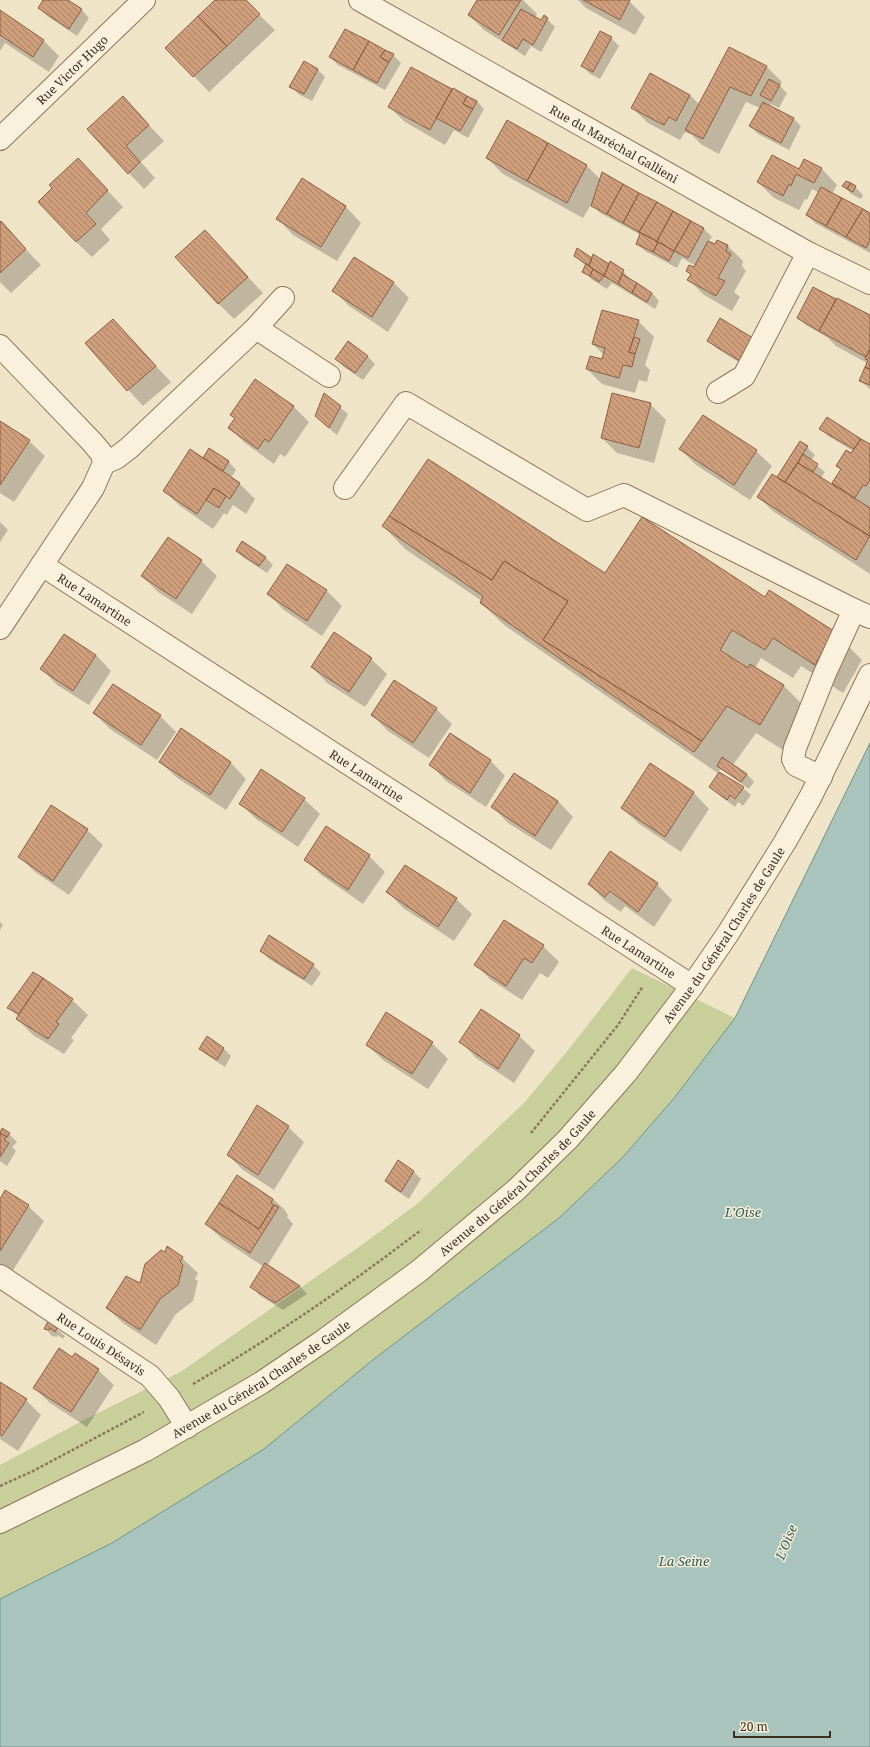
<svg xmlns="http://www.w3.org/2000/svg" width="870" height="1747" font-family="'Noto Serif',serif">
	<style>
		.grass { fill: #c9cf9b }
		.water { fill: #a9c4bc; stroke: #6f938a }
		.shadow { fill: #0003 }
		.building { fill: url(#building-back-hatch); stroke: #8d5f41 }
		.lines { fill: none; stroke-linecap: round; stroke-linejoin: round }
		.minor-casing { stroke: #8d765c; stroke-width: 24 }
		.path { stroke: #8d765c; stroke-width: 2.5; stroke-dasharray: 3 2; stroke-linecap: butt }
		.minor { stroke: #faf1dc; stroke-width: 22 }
		.labels { text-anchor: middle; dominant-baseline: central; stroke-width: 3; stroke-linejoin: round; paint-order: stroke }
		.street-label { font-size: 12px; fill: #3d2e20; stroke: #f7eed8 }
		.water-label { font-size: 13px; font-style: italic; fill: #2f5d5a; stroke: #f7eed8 }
	</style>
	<defs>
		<pattern id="building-back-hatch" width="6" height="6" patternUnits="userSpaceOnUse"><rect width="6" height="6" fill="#cf9f7d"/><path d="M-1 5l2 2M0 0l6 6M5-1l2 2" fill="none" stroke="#a98266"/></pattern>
	</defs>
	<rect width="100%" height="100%" fill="#f0e4c8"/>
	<path class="grass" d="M632,968L735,1018L675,1097L623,1157L559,1218L374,1359L264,1449L112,1543L0,1599V1465L80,1422L182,1371L363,1244L417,1204L525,1102L573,1044Z"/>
	<path class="water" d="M870,743V1747H0V1599L112,1543L264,1449L374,1359L559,1218L623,1157L675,1097L735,1018Z"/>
	<path class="shadow" d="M41,0H66L82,10L89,18L77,36L47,16L39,8L43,1Z
		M217,0H244L275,30L209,92L167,48Z
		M478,0H523L537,14L535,18L541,21L544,16L555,27L541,52L531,46L525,56L484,30L469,15Z
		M578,0H628L645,17L635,35L586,8Z
		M0,11L44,41L59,56L49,72L5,43L0,51Z
		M611,38L619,46L600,79L590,74L582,66Z
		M730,48L766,66L782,82L780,86L787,93L779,108L770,104L769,106L794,119L801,126L789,150L758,134L750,126L760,108L746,102L719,154L702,145L692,135L685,132L680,140L648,123L632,108L690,95L700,105Z
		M393,55L401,63L385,90L338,65L330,57Z
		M411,68L453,91L477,101L484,109L468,138L454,130L445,145L405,122L389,107Z
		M317,69L325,77L312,101L298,94L291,86Z
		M123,98L164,141L141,162L155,178L144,189L88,130Z
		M507,122L587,166L601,180L603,174L704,229L712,237L708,242L715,245L728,246L743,261L742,266L746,271L734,292L740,297L732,311L704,295L689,280L691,275L687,271L695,269L696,266L682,258L677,268L645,251L637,244L641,235L600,213L592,205L594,200L583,218L503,174L487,158Z
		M805,160L822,169L837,185L832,194L870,215V253L815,223L807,215L819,193L812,189L807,200L805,199L799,210L774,198L758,182L799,171Z
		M93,175L123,207L101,229L110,240L92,257L76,242Z
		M303,179L346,207L361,223L337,261L293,235L278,219Z
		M844,186L855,187L863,195L861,199L851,194Z
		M0,223L41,265L11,293L0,282Z
		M205,231L263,293L234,319L218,303Z
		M575,256L592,259L623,271L631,280L652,293L659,301L655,309L612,283L607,289L591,279L584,271L586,266Z
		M393,282L409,298L388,332L349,306L333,290Z
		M814,289L870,316V389L860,381L867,363L836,346L828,338L806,325L798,318Z
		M113,320L171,382L143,406L87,344Z
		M720,320L748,368L716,348L708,340Z
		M638,321L654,337L645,365L650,370L647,382L639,380L635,393L602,384L587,369L602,360L604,355L593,344Z
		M367,356L375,364L363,380L344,367L336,359Z
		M256,380L294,407L309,422L285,457L280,454L274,464L245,443L229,428L236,419L232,415Z
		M325,395L348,414L337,435L324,424Z
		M650,404L666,420L654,463L617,453L602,438Z
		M0,422L29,441L45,456L14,502L0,493Z
		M821,429L870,445V574L774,512L758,497L782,480L778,476L800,442L807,447L815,455L811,461L825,472L821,478L832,485L841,470L837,466L853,451L828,436Z
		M680,449L756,451L772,466L750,500L696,465Z
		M210,450L229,462L236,470L231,478L240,484L255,499L246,514L233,505L227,515L224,513L213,529L180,506L164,491L203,459Z
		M0,522L8,530L0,542Z
		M383,526L605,575L765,599L833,631L862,660L843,693L801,666L793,678L761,658L755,668L784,686L812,714L788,753L756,733L733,765L747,774L754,782L749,789L721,769L718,772L743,788L751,795L743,806L738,802L735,807L718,794L710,787L719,774L504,625L481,603L482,601L405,549Z
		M237,551L265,557L273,565L267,573L244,558Z
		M201,561L217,576L192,614L158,592L142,576Z
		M287,565L327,591L342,606L322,636L284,610L268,594Z
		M96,655L111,671L89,705L57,685L42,669Z
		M371,659L387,674L365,707L327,683L312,667Z
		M436,709L452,724L429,758L388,731L372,715Z
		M94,713L160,716L176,732L157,760L110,729Z
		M181,730L231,763L246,779L226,810L176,777L160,762Z
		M490,760L505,776L486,807L446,781L431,765Z
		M650,765L694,793L709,809L681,852L638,823L622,808Z
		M304,799L320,814L298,847L256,819L240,803Z
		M558,801L573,817L551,850L508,823L493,807Z
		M87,830L103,845L69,895L35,872L20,857Z
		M369,856L385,872L363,904L321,875L306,859Z
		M589,884H657L672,900L654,927L625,906L621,912L604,900Z
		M388,892L456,899L472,914L454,941L403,908Z
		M0,922L3,925L0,930Z
		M270,937L313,965L321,973L312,986L269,959L261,951Z
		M543,946L559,962L548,978L540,973L522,1000L491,980L476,965Z
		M33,973L72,1000L88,1015L71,1038L74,1040L64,1054L33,1035L17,1019L19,1017L9,1008Z
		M519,1036L535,1051L514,1083L476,1058L461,1042Z
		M207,1038L224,1049L231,1056L225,1067L208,1056L200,1048Z
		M432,1043L448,1059L428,1089L383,1060L367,1045Z
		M288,1127L304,1142L274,1190L243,1170L228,1155Z
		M0,1134H9L17,1142L12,1147L16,1151L7,1166L0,1161Z
		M413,1171L421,1179L409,1199L394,1189L386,1181Z
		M273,1199L284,1209L288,1215L287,1217L293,1224L267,1266L300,1286L307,1294L283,1310L259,1295L252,1287L264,1267L222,1239L206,1224Z
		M0,1201L28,1206L44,1221L12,1272L0,1264Z
		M182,1258L198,1273L195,1279L198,1281L193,1301L176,1314L156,1345L123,1323L107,1308Z
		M48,1322L65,1336L63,1339L58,1335L57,1337L52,1336L45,1328Z
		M98,1370L114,1385L87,1427L50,1403L34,1388Z
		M0,1383L26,1400L41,1415L18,1451L0,1439Z"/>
	<path class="building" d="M43,0H68L82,9L69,29L38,8Z
		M215,0H246L260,14L227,46L198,16Z
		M477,0H521L499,35L468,15Z
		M583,0H630L620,20Z
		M521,9L541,20L544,15L548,18L533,45L523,39L517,49L502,40Z
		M0,10L44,40L33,57L0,35Z
		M198,16L227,46L193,77L165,48Z
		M345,29L369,41L353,70L329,57Z
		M600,31L612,37L593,72L581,66Z
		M369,41L385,50L380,57L389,62L377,83L353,70Z
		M729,47L767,66L751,96L730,87L703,139L685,130Z
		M385,50L394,54L389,62L380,57Z
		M304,61L318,69L304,94L289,87Z
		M411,67L452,89L430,130L388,107Z
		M650,73L690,95L676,121L669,117L664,125L631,108Z
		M769,79L780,85L771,101L760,95Z
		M453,88L467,96L463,104L473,109L460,131L436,118Z
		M123,96L149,125L126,146L140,162L128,174L87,129Z
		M467,96L477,101L473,109L463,104Z
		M763,102L794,118L781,143L749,126Z
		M507,120L548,143L527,181L486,158Z
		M548,143L587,165L567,203L527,181Z
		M772,155L799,169L804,159L822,168L814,183L796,174L791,186L789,184L783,196L757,182Z
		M78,158L108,190L86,213L96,224L76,242L38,202L52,188L49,185Z
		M602,172L623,184L607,214L591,206Z
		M302,178L346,206L321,247L276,219Z
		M846,181L851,183L847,189L842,186Z
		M851,183L856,186L853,192L847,189Z
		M623,184L639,193L623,223L607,214Z
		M821,187L842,198L826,226L806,215Z
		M639,193L657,202L639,232L623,223Z
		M842,198L863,209L846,237L826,226Z
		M657,202L673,211L657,241L639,232Z
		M863,209L870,213V240L866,248L846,237Z
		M673,211L691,221L674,251L657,241Z
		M1,221L26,249L0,273V222Z
		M691,221L704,228L688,258L674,251Z
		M205,230L248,277L218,304L175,257Z
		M639,232L658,242L653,252L636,244L640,234Z
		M717,240L728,245L726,251L731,254L718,278L725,281L716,296L687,280L691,274L686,271L689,265L694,267L708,241L715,244Z
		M658,242L674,251L669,261L653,252Z
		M577,248L592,258L589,266L574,256Z
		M593,254L609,264L604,276L589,266Z
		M354,257L394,282L372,317L332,291Z
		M610,261L624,270L618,284L604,276Z
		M586,264L593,269L590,276L582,272Z
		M593,269L604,276L599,282L590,276Z
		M622,274L637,283L632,293L618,284Z
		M637,283L652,293L647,302L632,293Z
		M813,287L836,299L819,331L797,318Z
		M837,298L870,315V349L866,357L819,331Z
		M602,310L639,320L629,352L635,354L632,367L623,365L619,378L586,369L590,356L602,359L605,348L592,344Z
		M720,318L753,338L740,361L707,341Z
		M113,319L156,366L127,391L85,343Z
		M634,337L640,339L635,354L629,352Z
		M348,341L368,356L355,373L335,359Z
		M870,349V369L865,367L868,360L865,359Z
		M865,367L870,369V385L859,381Z
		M255,379L294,406L269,442L265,439L258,449L228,428L235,418L230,415Z
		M324,393L341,406L329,428L315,416Z
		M612,393L651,403L639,448L601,438Z
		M703,415L757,450L734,485L679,449Z
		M827,417L861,439L854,449L819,429Z
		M0,421L30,440L0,485Z
		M861,439L870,444V480L866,486L863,485L855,498L832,483L841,469L836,466L846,450L851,453Z
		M800,441L808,446L785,482L777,477Z
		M209,448L229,461L223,471L203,458Z
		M190,449L240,483L230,499L214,488L197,514L163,491Z
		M803,454L818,464L813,472L798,463Z
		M428,459L605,573L642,517L765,597L769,590L834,631L815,665L773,638L765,650L732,630L720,650L748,668L750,664L784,685L760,725L727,706L702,741L543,640L568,601L504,561L492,580L389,516Z
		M798,463L870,508V533L869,536L785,482Z
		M772,474L870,536L856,560L757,497Z
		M214,488L226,496L219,508L206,500Z
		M389,516L492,580L504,561L568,601L543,640L702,741L694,752L480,603L483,596L382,526Z
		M168,537L202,560L176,599L141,576Z
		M242,541L266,557L259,566L236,551Z
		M287,564L327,590L307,621L267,594Z
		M334,632L372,658L349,692L311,667Z
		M64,634L96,655L73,691L40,669Z
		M394,680L437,708L413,743L371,715Z
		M113,684L161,715L141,745L93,713Z
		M181,728L231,762L210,795L159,762Z
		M450,733L491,760L470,793L429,765Z
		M722,757L747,774L741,782L717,766Z
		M650,763L694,792L665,837L621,808Z
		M261,769L305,798L282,832L239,804Z
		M719,772L744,787L735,799L730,795L727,800L709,787Z
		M514,773L558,801L535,836L491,807Z
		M51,805L88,829L53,881L18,857Z
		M326,826L370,855L348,890L304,860Z
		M610,851L658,883L638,912L610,891L605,897L588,884Z
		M405,865L457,898L438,927L386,892Z
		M504,920L544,945L532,963L524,958L506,986L474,965Z
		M269,935L314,964L304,979L260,951Z
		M33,972L43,978L19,1014L7,1008Z
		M43,978L73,999L56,1022L59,1024L48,1039L16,1019Z
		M481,1009L520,1035L498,1069L459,1042Z
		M386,1012L433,1042L412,1074L366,1045Z
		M207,1036L224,1048L217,1060L199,1049Z
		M257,1105L289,1126L258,1175L227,1155Z
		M2,1128L10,1133L7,1137L0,1133Z
		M0,1133L7,1137L4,1140L9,1143L0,1157Z
		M398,1160L414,1171L401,1192L385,1181Z
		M237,1175L273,1199L271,1203L274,1205L259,1229L219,1203Z
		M5,1190L29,1205L0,1251V1199Z
		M219,1203L259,1229L274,1205L279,1207L250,1253L205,1224Z
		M167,1246L183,1257L180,1262L183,1265L178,1285L160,1299L140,1330L106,1308L126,1276L140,1283L145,1264L161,1250L165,1252Z
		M265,1263L300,1286L275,1303L250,1287Z
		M48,1321L58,1327L55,1332L50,1328L49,1330L44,1329Z
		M59,1348L72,1357L75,1353L99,1369L71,1412L33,1388Z
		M0,1382L27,1399L2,1436L0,1434Z"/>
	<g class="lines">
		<g class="minor-casing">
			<g id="minor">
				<path id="s1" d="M360,0L808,253L870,283"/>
				<path id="s2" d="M0,139L144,0"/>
				<path d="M256,328L329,376"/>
				<path d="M0,346L92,442L102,454L104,463L93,488L0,628"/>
				<path d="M718,392L744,376L808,253"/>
				<path d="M104,463L116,458L129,448L256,328L283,298"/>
				<path d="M345,488L406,403L587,510L624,495L854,610L870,617"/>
				<path id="s3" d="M42,565L692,986"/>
				<path d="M821,777L796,765L793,759L795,748L825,673L854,610"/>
				<path id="s4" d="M0,1276L150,1376L169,1398L187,1427"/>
				<path id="s5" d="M0,1522L146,1450L261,1383L323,1341L419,1271L516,1190L568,1139L626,1073L692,986L727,935L785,842L811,796L870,675"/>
			</g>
		</g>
		<path class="path" d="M531,1133L618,1025L643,986
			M193,1384C272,1338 348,1286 421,1230
			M0,1486L33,1471L144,1412"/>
		<use href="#minor" class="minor"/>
	</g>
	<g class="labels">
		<g class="street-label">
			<text stroke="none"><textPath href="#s2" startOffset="100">Rue Victor Hugo</textPath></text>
			<text stroke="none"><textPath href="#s1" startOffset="292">Rue du Maréchal Gallieni</textPath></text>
			<text stroke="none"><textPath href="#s3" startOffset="63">Rue Lamartine</textPath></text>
			<text stroke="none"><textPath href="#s3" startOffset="387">Rue Lamartine</textPath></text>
			<text stroke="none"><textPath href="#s5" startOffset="946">Avenue du Général Charles de Gaule</textPath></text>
			<text stroke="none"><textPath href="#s3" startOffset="711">Rue Lamartine</textPath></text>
			<text stroke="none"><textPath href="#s5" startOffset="622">Avenue du Général Charles de Gaule</textPath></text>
			<text stroke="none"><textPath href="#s4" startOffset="122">Rue Louis Désavis</textPath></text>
			<text stroke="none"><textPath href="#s5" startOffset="298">Avenue du Général Charles de Gaule</textPath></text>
		</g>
		<g class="water-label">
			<text x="743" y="1212">L’Oise</text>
			<text transform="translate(786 1542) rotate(-68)">L'Oise</text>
			<text x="684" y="1561">La Seine</text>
		</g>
	</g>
	<path d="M734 1731v6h96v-6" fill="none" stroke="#3d2e20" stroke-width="2"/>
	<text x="740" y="1731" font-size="12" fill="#3d2e20" stroke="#f7eed8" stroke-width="3" paint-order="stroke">20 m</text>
</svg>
